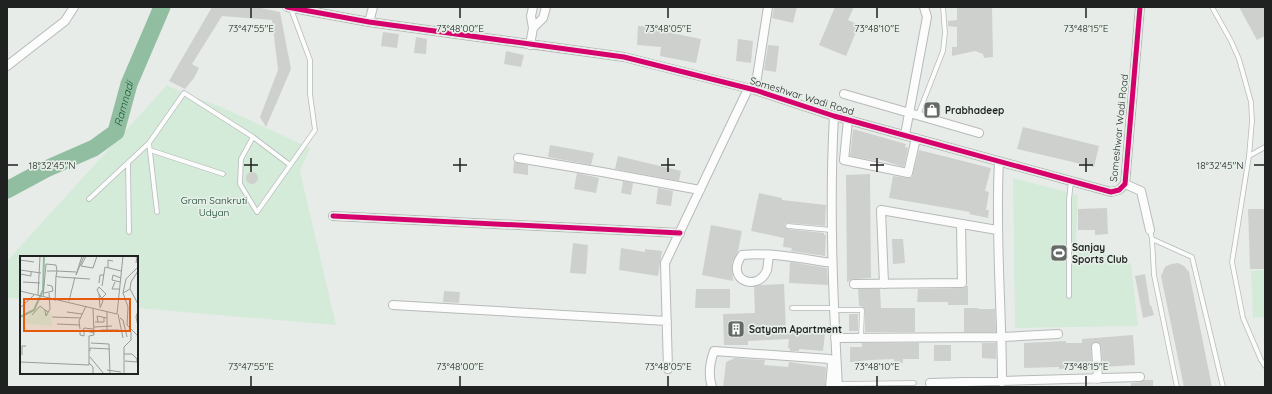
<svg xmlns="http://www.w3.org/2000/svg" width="1272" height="394" font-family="Quicksand,sans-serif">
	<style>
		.green { fill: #d4ebda }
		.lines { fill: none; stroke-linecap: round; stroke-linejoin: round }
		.river { stroke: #91bea0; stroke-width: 17 }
		.building { fill: #ced0ce }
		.lane-casing { stroke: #b6bab8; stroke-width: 5.5 }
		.street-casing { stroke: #b6bab8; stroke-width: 10 }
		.lane { stroke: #fcfcfc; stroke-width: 4 }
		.street { stroke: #fcfcfc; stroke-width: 8 }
		.cycleway-casing { stroke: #e6eee8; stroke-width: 8 }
		.cycleway { stroke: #d6006c; stroke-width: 5 }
		.ticks { fill: none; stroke: #1f2220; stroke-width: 1.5 }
		.labels { text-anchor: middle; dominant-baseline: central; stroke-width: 3.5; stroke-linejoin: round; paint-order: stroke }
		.street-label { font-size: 10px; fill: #1f2220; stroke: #e6eee8 }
		.poi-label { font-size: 10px; font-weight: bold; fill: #1f2220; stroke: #e6eee8; text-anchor: start }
		.park-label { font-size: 10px; fill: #0d3e23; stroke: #e6eee8 }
		.water-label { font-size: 11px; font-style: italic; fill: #135b33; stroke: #e6eee8 }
		.inset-river { fill: none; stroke: #91bea0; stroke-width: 2 }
		.inset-road { fill: none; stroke: #989b99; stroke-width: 1 }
		.view { fill: #e8590c; fill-opacity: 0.15; stroke: #e8590c; stroke-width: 2 }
		.inset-edge { fill: none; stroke: #1f2220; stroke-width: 2 }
		.ticks-label { font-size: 10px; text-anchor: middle; fill: #1f2220; stroke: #e6eee8; stroke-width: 3.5; stroke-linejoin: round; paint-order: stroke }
	</style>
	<rect width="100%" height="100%" fill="#e8ece9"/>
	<path class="green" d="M167,85L184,93L221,107L310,148L300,171L336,325L137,308V257H21V299L7,298V261Z
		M1013,178L1078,195L1076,242L1131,264L1138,326L1015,328Z
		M1265,270V317L1253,318L1251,271Z"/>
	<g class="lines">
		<path class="river" id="s1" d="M7,190L46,169L94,148L116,132L129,84L162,7"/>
	</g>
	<path class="building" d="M212,7H256L280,12L291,69L266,127L260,117L278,70L272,20L222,16L192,64L199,68L194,78L185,89L169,81Z
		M774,7H797L793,23L772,18Z
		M835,7H854L848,20L859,25L846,56L819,45Z
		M957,7H992L993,57L984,58L983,54L975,51L952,56V47H957V27L948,26V21L957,20Z
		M1239,7H1265V36L1257,40Z
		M638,26L657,27V30L701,39L696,63L660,56L661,47L637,45Z
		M383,32L399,34L397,48L381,46Z
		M416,37L427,39L426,54L414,53Z
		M738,39L753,41L751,63L736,61Z
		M768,45L779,46L776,72L764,70Z
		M506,51L524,55L521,67L504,64Z
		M1023,127L1099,146L1094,167L1017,149Z
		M853,129L906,144L905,147L908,148L904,167L878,159L877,161L850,156Z
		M550,145L594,153L591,165L548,157Z
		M919,150L991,168L985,191L989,192L986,210H989L988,218L969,214L970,212L889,198L893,176L907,178L912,177Z
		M618,156L681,171L679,181L615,169Z
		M514,162L528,165V175L513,173Z
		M246 178a6 6 0 1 1 12 0a6 6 0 1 1-12 0Z
		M577,173L599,178L596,193L574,189Z
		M870,174L871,278L854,279L847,282L846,175Z
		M623,181L633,183L631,195L621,193Z
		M658,188L673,191L671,206L656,204Z
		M759,193L782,198V200L826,205L825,226L788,223L785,224V226L788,229L824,233V235H826L825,256L791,251L792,248L783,247L784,238L751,231Z
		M1107,208L1108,234L1095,235V230H1078V209Z
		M1248,209H1265V269H1250Z
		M711,225L742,231L738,251L732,263L733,281L702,275Z
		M892,239H903L905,263L893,264Z
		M573,243L588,245L586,274L570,273Z
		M621,248L645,252V249L662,251L658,276L619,270Z
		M790,262L827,268L828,285L789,283Z
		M1178,263L1184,266L1189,272L1212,387H1184L1161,276L1165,267L1171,264Z
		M1145,274L1150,306L1151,305L1154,315L1143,318L1135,276Z
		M784,284L786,331L825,334L823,351L799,349V351H790V349L788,348L789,339L748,341V345H724L723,314L755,313L754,287L760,285Z
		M966,286H968V305H948V302H917L918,289L962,288Z
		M696,289H730V308H695Z
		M858,289H880L881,308H915V332H865V310L863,307L859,306Z
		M444,291L460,292L459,303L443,302Z
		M964,308H978V309H995L996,332H964Z
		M849,314H858V331H849Z
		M1133,335L1135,365L1103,367L1101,346L1100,344L1096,342L1093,343L1091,347L1092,368H1085L1084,366L1067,367L1068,368L1059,369V367L1024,368V343L1066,341V343H1082V339Z
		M862,343H919V359H903V363H894V359L870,360L860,361V362H850V347H862Z
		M982,343H996V359L982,358Z
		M934,345H951V361H934Z
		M735,358L765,360L764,365L788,367L789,362L826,367L825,387H723L726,362Z
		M1144,380H1153V387H1131V383L1141,382Z"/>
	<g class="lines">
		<g class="lane-casing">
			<path id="lane" d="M1212,7L1231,41L1239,59L1251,102L1252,121L1249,156L1232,262L1243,318L1261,360L1265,366
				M918,115L943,51L945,33L943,7
				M149,143L157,212
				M150,150L223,174
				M1249,156L1265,147
				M128,163L129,232
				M290,165L253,137L241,159L240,184L257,212L315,130L310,94V60L291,9
				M89,199L149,143L184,93L253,137
				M788,226L831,230
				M1150,230L1152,239L1154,275L1177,387
				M1152,239L1192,257L1223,387
				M1069,296V200L1071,181
				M792,308H834
				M834,310H862L861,338
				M838,384L914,383"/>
		</g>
		<g class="street-casing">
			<path id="street" d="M287,7L369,22L624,57L755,90L834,116L1111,192L1119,190L1125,184L1140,7
				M369,22L373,7
				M533,28L543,18L546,7
				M530,45L533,28L531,16L533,7
				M7,66L65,21L74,7
				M755,90L768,7
				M844,94L979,133
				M834,116C829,206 833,297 838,387
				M848,120L844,160L908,173L916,138
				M905,135L927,17L924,7
				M518,158L602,172L700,190
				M999,161C995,235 1002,308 1002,382
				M1125,184L1141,191L1150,230
				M333,216L680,233
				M769,255C768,260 768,266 767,270C758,293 724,280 742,255C772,252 803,259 832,263
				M854,284L962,283L961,224
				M884,284L881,210L997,230
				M393,305L667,321
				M835,338L1002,337L1058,334
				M1096,347L1098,379
				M668,369L665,263L748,89
				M930,383L1140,377
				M712,387C708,375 710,362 714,351L830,359L832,364L830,387"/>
		</g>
		<use href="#lane" class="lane"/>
		<use href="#street" class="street"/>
		<g class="cycleway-casing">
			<path id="cycleway" d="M287,7L369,22L624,57L755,90L834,116L1111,192L1119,190L1125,184L1140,7
				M333,216L680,233"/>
		</g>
		<use href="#cycleway" class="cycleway"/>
	</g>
	<path class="ticks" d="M251,8V18M460,8V18M668,8V18M877,8V18M1086,8V18M251,158V172M460,158V172M668,158V172M877,158V172M1086,158V172M8,165H18M244,165H258M453,165H467M661,165H675M870,165H884M1079,165H1093M1254,165H1264M251,376V386M460,376V386M668,376V386M877,376V386M1086,376V386"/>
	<defs>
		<g id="shop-square" transform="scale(0.9)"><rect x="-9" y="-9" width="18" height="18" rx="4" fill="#656966" stroke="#e6eee8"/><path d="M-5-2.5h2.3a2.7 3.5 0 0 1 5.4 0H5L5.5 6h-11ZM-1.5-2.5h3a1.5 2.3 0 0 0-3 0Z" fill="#fff"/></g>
		<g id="stadium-square" transform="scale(0.9)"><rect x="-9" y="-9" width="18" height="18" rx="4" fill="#656966" stroke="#e6eee8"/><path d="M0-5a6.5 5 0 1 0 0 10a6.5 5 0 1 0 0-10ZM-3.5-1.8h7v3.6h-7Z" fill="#fff"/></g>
		<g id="building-square" transform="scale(0.9)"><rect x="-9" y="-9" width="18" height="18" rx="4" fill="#656966" stroke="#e6eee8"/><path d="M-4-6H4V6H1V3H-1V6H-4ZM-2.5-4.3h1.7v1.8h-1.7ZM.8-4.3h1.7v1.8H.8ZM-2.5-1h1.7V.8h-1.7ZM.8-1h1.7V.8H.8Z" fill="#fff"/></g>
	</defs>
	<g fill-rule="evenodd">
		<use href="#shop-square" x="932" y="110"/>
		<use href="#stadium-square" x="1059" y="253"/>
		<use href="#building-square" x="736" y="329"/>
	</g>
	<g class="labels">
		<g class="street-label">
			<text transform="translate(802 96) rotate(17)">Someshwar Wadi Road</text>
			<text transform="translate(1119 128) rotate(-84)">Someshwar Wadi Road</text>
		</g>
		<g class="poi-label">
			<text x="945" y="110">Prabhadeep</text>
			<text x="1072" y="247">Sanjay<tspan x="1072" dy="12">Sports Club</tspan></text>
			<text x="749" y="329">Satyam Apartment</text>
		</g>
		<g class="park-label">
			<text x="214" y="200">Gram Sankruti<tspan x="214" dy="12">Udyan</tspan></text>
		</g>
		<g class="water-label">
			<text stroke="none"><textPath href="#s1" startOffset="153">Ramnadi</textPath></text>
		</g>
	</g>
	<g transform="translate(20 256)">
		<rect width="118" height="118" fill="#e8ece9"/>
		<path d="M18,50L30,55L32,70L2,67Z" fill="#d4ebda"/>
		<path class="inset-river" d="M0,61L14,54L23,34L24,0"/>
		<path class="inset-road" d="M3,0H19M62,0L56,19L64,0M66,0L61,10L73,12L77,0M111,0L117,1L116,7M0,4L14,6M118,11L106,23L103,37L108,51L107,69L118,80M88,12V4L93,5M0,14L21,17M27,15H37L36,20L39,21L70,23M0,18L11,20V16M3,26L20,27M95,26L92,33H99M100,26L92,24L93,19L101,22M79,27L80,19H84M82,30L85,11L101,15M110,33L111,26L118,15M0,35L97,58L103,0M24,37L33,35L32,30L27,29M103,37L110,33L118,48M79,38L80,51M18,39L20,0M23,41L26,8L36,9L37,15L56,16M35,45L36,20M49,45L55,21M0,52L14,39M80,52L83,45L77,34L79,31L86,38L82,42M28,56L25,54L26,60L30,53L29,37M47,56L62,58M87,56V74M98,58L103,82M12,59L20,50L25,54M32,61L61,62M100,62L103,64L107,81M75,66H84V61M78,66L77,60L87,62M37,68L60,69M118,70L116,61L118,55M74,71L92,70M60,73L59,65L66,50M73,73L64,72L63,74L74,77M81,74H99M63,75H60V79L64,80V76M71,87L89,88L90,118M70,95V92L90,93M104,98H112L117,103V106L105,105M2,99V90H6M70,101L84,118M0,106L69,109V80L74,79L73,52M69,107L73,111V118M87,114L101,116M104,118V91L111,84V76"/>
		<path class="view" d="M4,43H110V75H4Z"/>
		<rect width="118" height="118" class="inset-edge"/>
	</g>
	<g class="ticks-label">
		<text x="251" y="32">73°47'55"E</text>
		<text x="460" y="32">73°48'00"E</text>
		<text x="668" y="32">73°48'05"E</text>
		<text x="877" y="32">73°48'10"E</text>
		<text x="1086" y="32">73°48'15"E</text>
		<text x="52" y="169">18°32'45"N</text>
		<text x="1220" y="169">18°32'45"N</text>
		<text x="251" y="370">73°47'55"E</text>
		<text x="460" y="370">73°48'00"E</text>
		<text x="668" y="370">73°48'05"E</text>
		<text x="877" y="370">73°48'10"E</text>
		<text x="1086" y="370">73°48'15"E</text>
	</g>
	<rect width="1272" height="394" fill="none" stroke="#1f2220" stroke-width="16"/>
</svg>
